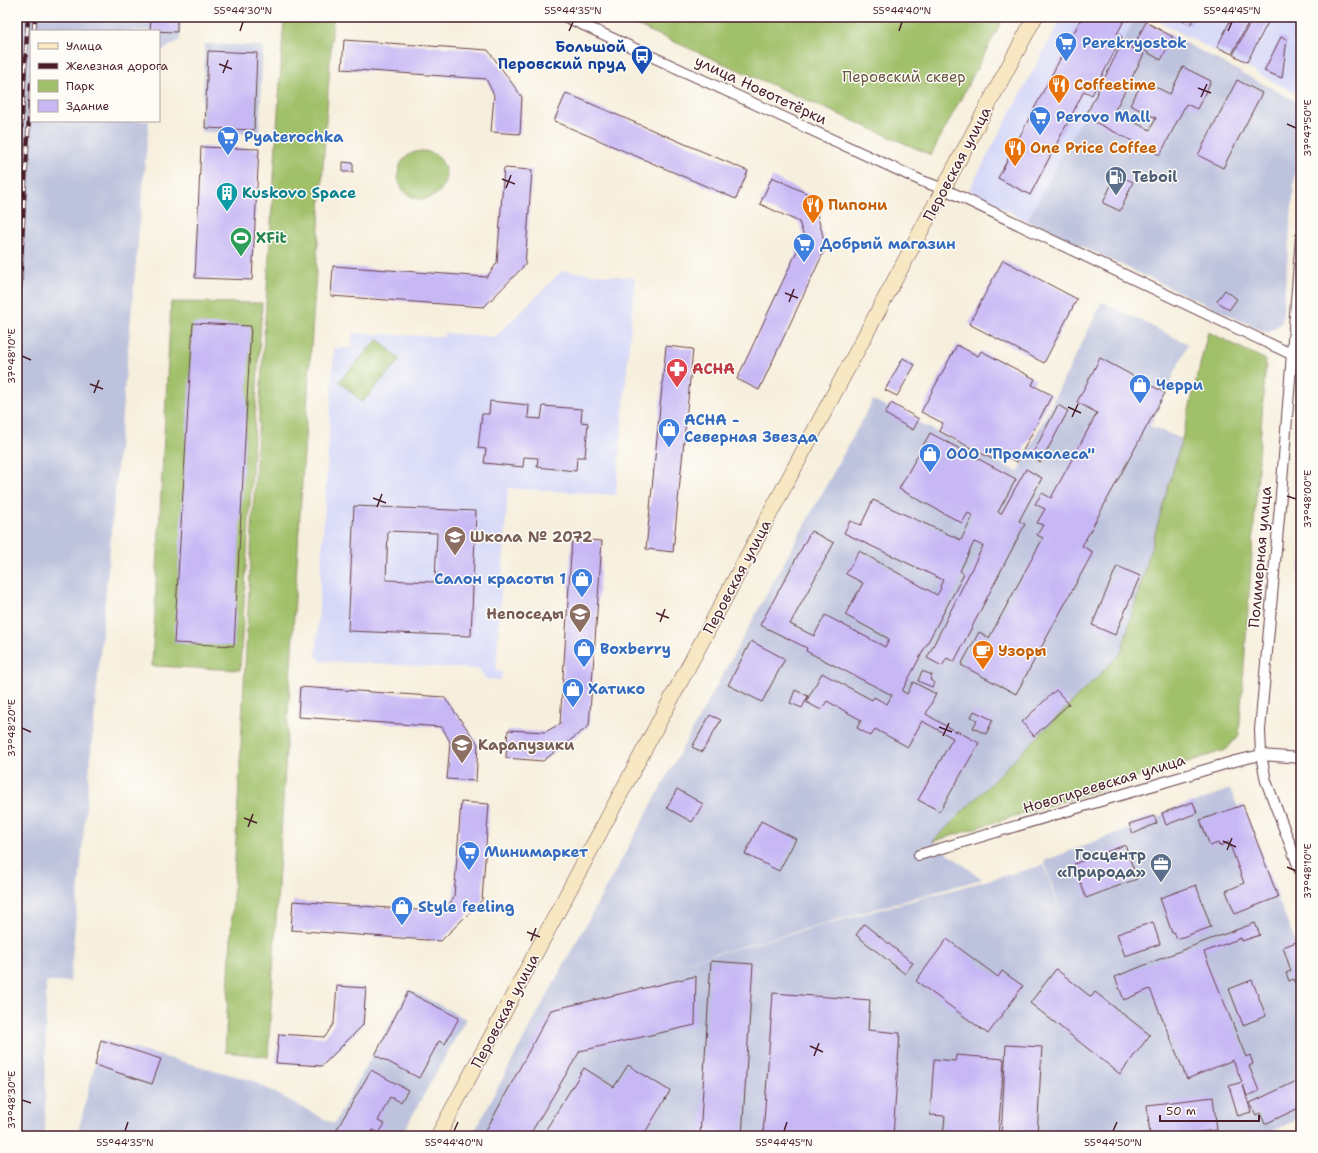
<svg xmlns="http://www.w3.org/2000/svg" width="1318" height="1153" font-family="'Shantell Sans',sans-serif">
	<style>
		.built { fill: #d6d8f8 }
		.industrial { fill: #bec3dd }
		.green { fill: #a0c069; stroke: #75704a }
		.building { fill: #c7b8f5; fill-rule: evenodd }
		.lines { fill: none; stroke-linecap: round; stroke-linejoin: round }
		.street-casing { stroke: #643e46; stroke-width: 12 }
		.secondary-casing { stroke: #643e46; stroke-width: 16 }
		.street { stroke: #fff; stroke-width: 10 }
		.secondary { stroke: #f7e8c3; stroke-width: 15 }
		.rail-casing { stroke: #4a1f2b; stroke-width: 4.5 }
		.rail { stroke: #fdfcf7; stroke-width: 3; stroke-dasharray: 9; stroke-linecap: butt }
		.ticks { fill: none; stroke: #4a1f2b; stroke-width: 1.5 }
		.labels { text-anchor: middle; dominant-baseline: central; stroke-width: 3; stroke-linejoin: round; paint-order: stroke }
		.shop-label { font-size: 15px; font-weight: bold; fill: #366cbe; stroke: #fdfcf7; text-anchor: start }
		.transit-label { font-size: 15px; font-weight: bold; fill: #164399; stroke: #fdfcf7; text-anchor: end }
		.park-label { font-size: 15px; fill: #685741; stroke: #fdfcf7 }
		.food-label { font-size: 15px; font-weight: bold; fill: #c56008; stroke: #fdfcf7; text-anchor: start }
		.street-label { font-size: 15px; fill: #4a1f2b; stroke: #fdfcf7 }
		.service-label { font-size: 15px; font-weight: bold; fill: #4e5e75; stroke: #fdfcf7; text-anchor: start }
		.culture-label { font-size: 15px; font-weight: bold; fill: #0d838f; stroke: #fdfcf7; text-anchor: start }
		.leisure-label { font-size: 15px; font-weight: bold; fill: #27864d; stroke: #fdfcf7; text-anchor: start }
		.health-label { font-size: 15px; font-weight: bold; fill: #be3a42; stroke: #fdfcf7; text-anchor: start }
		.education-label { font-size: 15px; font-weight: bold; fill: #785e54; stroke: #fdfcf7; text-anchor: start }
		.neatline { fill: none; stroke: #4a1f2b; stroke-width: 1.5 }
		.ticks-label { font-size: 10px; text-anchor: middle; fill: #4a1f2b }
	</style>
	<rect width="100%" height="100%" fill="#fdfcf7"/>
	<filter id="ink" filterUnits="userSpaceOnUse"><feTurbulence type="fractalNoise" baseFrequency=".025" numOctaves="2"/><feDisplacementMap in="SourceGraphic" scale="8" xChannelSelector="R" yChannelSelector="G"/><feConvolveMatrix kernelMatrix="1 2 1 2 8 2 1 2 1" color-interpolation-filters="sRGB"/></filter>
	<filter id="wash" filterUnits="userSpaceOnUse"><feTurbulence type="fractalNoise" baseFrequency=".012" numOctaves="4" result="noise"/><feDisplacementMap in="SourceGraphic" scale="16" xChannelSelector="R" yChannelSelector="G"/><feGaussianBlur stdDeviation="0.9" result="paint"/><feColorMatrix in="noise" values="0 0 0 0 0 0 0 0 0 0 0 0 0 0 0 0 0 1.4 0 .05"/><feComposite in="paint" operator="in"/></filter>
	<g filter="url(#wash)">
		<rect width="100%" height="100%" fill="#f7efdd"/>
		<path class="built" d="M1062,17H1136L1027,221L969,190Z
			M1150,17H1301V96Z
			M562,271L635,278L616,495L508,488L496,671L502,672L501,680L486,679L479,669L321,661L316,655L334,348H352L353,333L444,337V333L495,337Z"/>
		<path class="industrial" d="M17,17H181L180,40L159,52V31H31V121H149L70,982H46L45,1136H17Z
			M1136,17L1301,104L1282,322L1268,333L1027,221Z
			M205,44L263,46L259,134L201,132Z
			M1102,302L1188,344L1150,426L1182,439L1121,653L933,842L982,879L639,975L1044,865L1071,945L1044,861L1230,789L1281,906L1301,955V1117L1264,1136H472L544,1001L873,400L1018,472Z
			M409,989L466,1019L401,1136H88L86,1133L78,1132L101,1040L251,1080L334,1124Z"/>
		<path class="green" d="M284,17H333L300,513L268,1057L225,1052L253,512Z
			M618,17H1004L931,155Z
			M398 175a24 24 0 1 1 48 0a24 24 0 1 1-48 0Z
			M171,302L262,303L240,670L152,666Z
			M1208,332L1266,360L1239,735L1226,750L932,842L1121,653L1182,439Z
			M378,339L400,360L362,402L339,381Z"/>
		<g id="blocks">
			<path class="building" d="M151,17H177V32L150,31Z
				M1082,17H1126L1117,34L1122,37L1092,95L1084,91L1030,195L998,178Z
				M1175,17H1194L1190,25Z
				M1232,17H1251L1232,54L1217,47Z
				M1253,17H1271L1247,62L1233,55Z
				M1146,22L1173,37L1161,60L1134,45Z
				M1281,37L1287,39L1282,78L1264,71Z
				M344,40L488,50L522,97L520,134L491,132L494,95L486,79L342,69Z
				M1122,43L1144,54L1114,112L1150,130L1156,118L1130,105L1143,81L1170,94L1183,67L1211,81L1197,109L1186,104L1160,155L1085,117Z
				M208,51L257,53L254,130L205,128Z
				M1237,80L1262,93L1223,168L1198,155Z
				M566,93L748,171L736,199L554,121Z
				M201,147L259,149L252,280L195,278Z
				M343,162L353,163V172H343Z
				M504,168L532,170L525,265L484,307L331,296L333,266L487,277L497,263Z
				M1116,174L1133,182L1120,211L1103,203Z
				M772,177L812,196L826,247L759,390L737,379L804,236L799,222L760,204Z
				M1003,260L1077,299L1044,363L969,324Z
				M1225,290L1237,299L1229,310L1217,301Z
				M193,323L251,326L234,646L174,643Z
				M957,345L978,356L981,351L1035,379L1032,385L1052,395L1017,462L996,451L992,459L939,431L943,423L921,412Z
				M666,346L693,349L673,552L646,549Z
				M903,358L915,365L897,396L885,390Z
				M1100,358L1165,393L1082,546L1093,552L1016,694L961,665L979,632L989,638L1043,538L1037,535L1043,525L1037,523L1045,509L1035,504L1042,493L1051,498L1097,413L1077,402Z
				M490,401L529,405L528,418L541,419L543,406L582,409L581,422L588,423L585,457H577L576,471L537,467L538,458L524,457L523,467L484,463L486,449L478,448L482,414H489Z
				M891,403L919,419L913,430L885,414Z
				M1058,405L1068,411L1041,462L1031,457Z
				M930,433L1016,479L998,512L1001,514L1026,469L1042,478L1019,521L1025,524L954,662L947,658L942,666L927,658L983,546L974,542L960,571L964,574L902,691L907,694L913,682L936,694L926,714L956,732L957,731L979,743L940,811L918,800L953,738L922,721L908,747L875,729L871,736L857,728L861,720L827,701L821,710L806,702L822,673L872,700L874,697L887,704L892,695L806,651L807,648L760,625L811,531L834,543L790,624L814,636L825,615L885,647L889,639L845,615L863,583L846,574L859,551L937,595L941,588L940,586L943,580L844,533L850,521L861,525L873,500L961,540L973,516L968,513L962,523L899,489Z
				M354,506L476,511L471,636L348,631ZM388,531L437,533L435,582L386,580Z
				M572,539L602,541L589,726L543,761L506,758L508,730L545,732L560,724Z
				M1300,561H1301V573H1299Z
				M1117,566L1140,576L1115,635L1092,625Z
				M751,641L785,659L762,702L728,685Z
				M922,671L932,675L930,680L935,683L932,687L918,681Z
				M300,687L444,697L478,744L476,781L447,779L450,742L442,727L298,717Z
				M795,690L808,696L802,708L790,703Z
				M1056,690L1069,704L1034,736L1022,722Z
				M974,711L993,720L986,734L973,728L977,720L971,717Z
				M710,715L721,720L702,752L692,747Z
				M677,789L703,804L692,822L667,808Z
				M461,802L489,804L482,900L441,941L291,930L293,901L444,912L454,897Z
				M1193,802L1197,813L1166,825L1162,813Z
				M1243,805L1278,897L1235,914L1226,891L1244,883L1229,842L1219,846L1218,843L1210,846L1200,820Z
				M1154,816L1157,823L1133,834L1129,824Z
				M761,821L796,839L779,871L745,854Z
				M1125,845L1137,879L1086,898L1074,864Z
				M1196,885L1211,927L1177,939L1174,932L1172,933L1160,898Z
				M1153,922L1160,944L1125,956L1117,934Z
				M1255,923L1260,935L1242,941L1241,938L1204,952L1246,1057L1250,1055L1253,1064L1249,1066L1259,1091L1247,1096L1243,1085L1251,1112L1238,1116L1229,1086L1242,1082L1233,1060L1187,1079L1150,989L1124,1000L1115,977L1200,943Z
				M864,924L913,963L905,974L856,935Z
				M947,939L998,977L1002,971L1023,986L988,1034L916,981Z
				M1299,941L1301,946V998L1294,979L1289,981L1286,973L1291,971L1283,947Z
				M711,961L753,964L742,1136H700Z
				M1056,969L1091,997L1095,992L1150,1035L1120,1074L1030,1003Z
				M696,976L695,1025L580,1051L529,1136H483L551,1010Z
				M1252,980L1266,1016L1243,1025L1229,989Z
				M337,986L366,988L363,1025L322,1066L276,1063L279,1034L325,1037L334,1023Z
				M408,992L459,1018L445,1044L439,1041L419,1078L375,1055Z
				M773,993L870,1000L868,1030L900,1033L893,1136L763,1135Z
				M101,1040L161,1059L152,1084L95,1065Z
				M1006,1045L1042,1047L1037,1136H1001Z
				M956,1055L1004,1059L998,1136H943L945,1116L930,1115L934,1059L955,1061Z
				M628,1065L670,1091L643,1136H542L584,1068L614,1087Z
				M371,1070L408,1090L401,1102L390,1097L378,1121L385,1124L379,1133L373,1130L370,1136H333Z
				M1301,1079V1107L1265,1124L1260,1113L1256,1115L1250,1103Z
				M1213,1097L1217,1130L1166,1136H1150L1147,1105Z"/>
		</g>
	</g>
	<g filter="url(#ink)">
		<use href="#blocks" fill-opacity="0" stroke="#643e46" stroke-width="1"/>
		<g class="lines">
			<g class="street-casing">
				<path id="street" d="M566,17L922,181L944,189L1291,354
					M1301,237L1281,495L1260,730L1261,755L1266,781L1301,873
					M919,855L1235,761L1261,755L1301,758"/>
			</g>
			<g class="secondary-casing">
				<path id="secondary" d="M438,1136L1035,17"/>
			</g>
			<use href="#street" class="street"/>
			<use href="#secondary" class="secondary"/>
			<g class="rail-casing">
				<path id="rail" d="M34,31L35,17
					M17,197L28,17
					M17,352L24,200L31,84"/>
			</g>
			<use href="#rail" class="rail"/>
		</g>
	</g>
	<path class="ticks" d="M240,31L243,22M569,31L573,22M899,31L902,22M1228,31L1232,22M219,64L232,69M223,73L228,60M1198,88L1211,93M1201,97L1207,84M1287,124L1296,128M502,179L515,184M506,188L511,175M785,293L798,298M789,302L794,289M22,356L31,360M90,384L103,389M94,393L99,380M1068,407L1081,413M1072,417L1078,404M1287,496L1296,499M373,498L386,503M377,507L382,494M656,613L669,618M660,622L665,609M939,727L952,732M22,728L31,732M943,736L949,723M244,818L257,823M248,827L253,814M1223,841L1236,847M1227,850L1232,838M1287,867L1296,871M527,932L540,937M531,941L536,928M810,1046L823,1052M814,1056L819,1043M22,1100L31,1103M125,1131L128,1122M454,1131L458,1122M784,1131L787,1122M1113,1131L1117,1122"/>
	<defs>
		<g id="supermarket-pin" transform="scale(1.15)"><path d="M0 17L-7.5 6A9.5 9.5 0 1 1 7.5 6Z" fill="#3f7fe0" stroke="#fdfcf7"/><path d="M-6-5.5h2.5l.6 2H6L4.5 2H-2.5L-4.4-4H-6ZM-1.5 3.2a1.3 1.3 0 1 0 .1 0ZM3 3.2a1.3 1.3 0 1 0 .1 0Z" fill="#fff"/></g>
		<g id="bus-pin" transform="scale(1.15)"><path d="M0 17L-7.5 6A9.5 9.5 0 1 1 7.5 6Z" fill="#1a4fb4" stroke="#fdfcf7"/><path d="M-5-6H5V4H4V6H2V4H-2V6H-4V4H-5ZM-3.5-4V0h7V-4ZM-3.5 1.2v1.5H-2V1.2ZM2 1.2v1.5H3.5V1.2Z" fill="#fff"/></g>
		<g id="restaurant-pin" transform="scale(1.15)"><path d="M0 17L-7.5 6A9.5 9.5 0 1 1 7.5 6Z" fill="#e8710a" stroke="#fdfcf7"/><path d="M-5-6h1v4h1v-4h1v4h1v-4h1v5L-1.5 .5V6h-2V.5L-5-1ZM5-6V6H3V1.5H1.5Q1.5-4 5-6Z" fill="#fff"/></g>
		<g id="fuel-pin" transform="scale(1.15)"><path d="M0 17L-7.5 6A9.5 9.5 0 1 1 7.5 6Z" fill="#5c6f8a" stroke="#fdfcf7"/><path d="M-5.5-6h7V0h2V4h1.3V-2.5L3-4.5l.8-.8L6-3V5H2.5V1h-1V6h-7ZM-4.2-4.7v3.2H.2V-4.7Z" fill="#fff"/></g>
		<g id="building-pin" transform="scale(1.15)"><path d="M0 17L-7.5 6A9.5 9.5 0 1 1 7.5 6Z" fill="#0f9aa8" stroke="#fdfcf7"/><path d="M-4-6H4V6H1V3H-1V6H-4ZM-2.5-4.3h1.7v1.8h-1.7ZM.8-4.3h1.7v1.8H.8ZM-2.5-1h1.7V.8h-1.7ZM.8-1h1.7V.8H.8Z" fill="#fff"/></g>
		<g id="stadium-pin" transform="scale(1.15)"><path d="M0 17L-7.5 6A9.5 9.5 0 1 1 7.5 6Z" fill="#2e9e5b" stroke="#fdfcf7"/><path d="M0-5a6.5 5 0 1 0 0 10a6.5 5 0 1 0 0-10ZM-3.5-1.8h7v3.6h-7Z" fill="#fff"/></g>
		<g id="pharmacy-pin" transform="scale(1.15)"><path d="M0 17L-7.5 6A9.5 9.5 0 1 1 7.5 6Z" fill="#e0444e" stroke="#fdfcf7"/><path d="M-2-6h4v4h4v4h-4v4h-4v-4h-4v-4h4Z" fill="#fff"/></g>
		<g id="shop-pin" transform="scale(1.15)"><path d="M0 17L-7.5 6A9.5 9.5 0 1 1 7.5 6Z" fill="#3f7fe0" stroke="#fdfcf7"/><path d="M-5-2.5h2.3a2.7 3.5 0 0 1 5.4 0H5L5.5 6h-11ZM-1.5-2.5h3a1.5 2.3 0 0 0-3 0Z" fill="#fff"/></g>
		<g id="school-pin" transform="scale(1.15)"><path d="M0 17L-7.5 6A9.5 9.5 0 1 1 7.5 6Z" fill="#8d6e63" stroke="#fdfcf7"/><path d="M0-5L7-2L0 1L-7-2ZM-4 1L0 2.5L4 1V4Q0 6-4 4Z" fill="#fff"/></g>
		<g id="cafe-pin" transform="scale(1.15)"><path d="M0 17L-7.5 6A9.5 9.5 0 1 1 7.5 6Z" fill="#e8710a" stroke="#fdfcf7"/><path d="M-5.5-4.5H6V0H3Q3 3.5 0 3.5H-2.5Q-5.5 3.5-5.5 0ZM3-3.2v2h1.7v-2ZM-6 4.5H4V6H-6Z" fill="#fff"/></g>
		<g id="office-pin" transform="scale(1.15)"><path d="M0 17L-7.5 6A9.5 9.5 0 1 1 7.5 6Z" fill="#5c6f8a" stroke="#fdfcf7"/><path d="M-6-3h4V-5.5h4V-3h4V5H-6ZM-1-4.5V-3h2v-1.5ZM-6 0V1H6V0Z" fill="#fff"/></g>
	</defs>
	<g fill-rule="evenodd">
		<use href="#supermarket-pin" x="1066" y="43"/>
		<use href="#bus-pin" x="642" y="56"/>
		<use href="#restaurant-pin" x="1059" y="85"/>
		<use href="#supermarket-pin" x="1040" y="117"/>
		<use href="#supermarket-pin" x="228" y="137"/>
		<use href="#restaurant-pin" x="1015" y="148"/>
		<use href="#fuel-pin" x="1116" y="177"/>
		<use href="#building-pin" x="227" y="193"/>
		<use href="#restaurant-pin" x="813" y="205"/>
		<use href="#stadium-pin" x="241" y="238"/>
		<use href="#supermarket-pin" x="804" y="244"/>
		<use href="#pharmacy-pin" x="677" y="369"/>
		<use href="#shop-pin" x="1140" y="385"/>
		<use href="#shop-pin" x="669" y="429"/>
		<use href="#shop-pin" x="930" y="454"/>
		<use href="#school-pin" x="455" y="537"/>
		<use href="#shop-pin" x="582" y="579"/>
		<use href="#school-pin" x="580" y="614"/>
		<use href="#shop-pin" x="584" y="649"/>
		<use href="#cafe-pin" x="983" y="651"/>
		<use href="#shop-pin" x="573" y="689"/>
		<use href="#school-pin" x="462" y="745"/>
		<use href="#supermarket-pin" x="469" y="852"/>
		<use href="#office-pin" x="1161" y="864"/>
		<use href="#shop-pin" x="402" y="907"/>
	</g>
	<g class="labels">
		<g class="shop-label">
			<text x="1082" y="43">Perekryostok</text>
			<text x="1056" y="117">Perovo Mall</text>
			<text x="244" y="137">Pyaterochka</text>
			<text x="820" y="244">Добрый магазин</text>
			<text x="1156" y="385">Черри</text>
			<text x="684" y="420">АСНА -<tspan x="684" dy="17">Северная Звезда</tspan></text>
			<text x="946" y="454">ООО "Промколеса"</text>
			<text x="566" y="579" text-anchor="end">Салон красоты 1</text>
			<text x="600" y="649">Boxberry</text>
			<text x="588" y="689">Хатико</text>
			<text x="484" y="852">Минимаркет</text>
			<text x="418" y="907">Style feeling</text>
		</g>
		<g class="transit-label">
			<text x="626" y="47">Большой<tspan x="626" dy="17">Перовский пруд</tspan></text>
		</g>
		<g class="park-label">
			<text x="904" y="77">Перовский сквер</text>
		</g>
		<g class="food-label">
			<text x="1074" y="85">Coffeetime</text>
			<text x="1030" y="148">One Price Coffee</text>
			<text x="828" y="205">Пипони</text>
			<text x="998" y="651">Узоры</text>
		</g>
		<g class="street-label">
			<text transform="translate(761 90) rotate(25)">улица Новотетёрки</text>
			<text transform="translate(957 164) rotate(-62)">Перовская улица</text>
			<text transform="translate(1260 557) rotate(-85)">Полимерная улица</text>
			<text transform="translate(737 577) rotate(-62)">Перовская улица</text>
			<text transform="translate(1104 784) rotate(-17)">Новогиреевская улица</text>
			<text transform="translate(505 1011) rotate(-62)">Перовская улица</text>
		</g>
		<g class="service-label">
			<text x="1132" y="177">Teboil</text>
			<text x="1146" y="855" text-anchor="end">Госцентр<tspan x="1146" dy="17">«Природа»</tspan></text>
		</g>
		<g class="culture-label">
			<text x="242" y="193">Kuskovo Space</text>
		</g>
		<g class="leisure-label">
			<text x="256" y="238">XFit</text>
		</g>
		<g class="health-label">
			<text x="692" y="369">АСНА</text>
		</g>
		<g class="education-label">
			<text x="470" y="537">Школа № 2072</text>
			<text x="564" y="614" text-anchor="end">Непоседы</text>
			<text x="478" y="745">Карапузики</text>
		</g>
	</g>
	<rect width="1318" height="1153" fill="none" stroke="#fdfcf7" stroke-width="44"/>
	<rect x="30" y="30" width="130" height="92" fill="#fdfcf7" stroke="#b5a4a5"/>
	<rect x="38" y="43" width="20" height="6" fill="#f7e8c3" stroke="#b5a4a5"/>
	<text x="66" y="50" font-size="12" fill="#4a1f2b">Улица</text>
	<rect x="38" y="63" width="20" height="6" fill="#4a1f2b" stroke="#b5a4a5"/>
	<text x="66" y="70" font-size="12" fill="#4a1f2b">Железная дорога</text>
	<rect x="38" y="80" width="20" height="12" fill="#a0c069" stroke="#b5a4a5"/>
	<text x="66" y="90" font-size="12" fill="#4a1f2b">Парк</text>
	<rect x="38" y="100" width="20" height="12" fill="#c7b8f5" stroke="#b5a4a5"/>
	<text x="66" y="110" font-size="12" fill="#4a1f2b">Здание</text>
	<path d="M1160 1115v6h99v-6" fill="none" stroke="#4a1f2b" stroke-width="2"/>
	<text x="1166" y="1115" font-size="12" fill="#4a1f2b" stroke="#fdfcf7" stroke-width="3" paint-order="stroke">50 m</text>
	<rect x="22" y="22" width="1274" height="1109" class="neatline"/>
	<g class="ticks-label">
		<text x="243" y="14">55°44'30"N</text>
		<text x="573" y="14">55°44'35"N</text>
		<text x="902" y="14">55°44'40"N</text>
		<text x="1232" y="14">55°44'45"N</text>
		<text transform="translate(1307 128) rotate(-90)" y="4">37°47'50"E</text>
		<text transform="translate(11 356) rotate(-90)" y="4">37°48'10"E</text>
		<text transform="translate(1307 499) rotate(-90)" y="4">37°48'00"E</text>
		<text transform="translate(11 728) rotate(-90)" y="4">37°48'20"E</text>
		<text transform="translate(1307 871) rotate(-90)" y="4">37°48'10"E</text>
		<text transform="translate(11 1100) rotate(-90)" y="4">37°48'30"E</text>
		<text x="125" y="1146">55°44'35"N</text>
		<text x="454" y="1146">55°44'40"N</text>
		<text x="784" y="1146">55°44'45"N</text>
		<text x="1113" y="1146">55°44'50"N</text>
	</g>
</svg>
